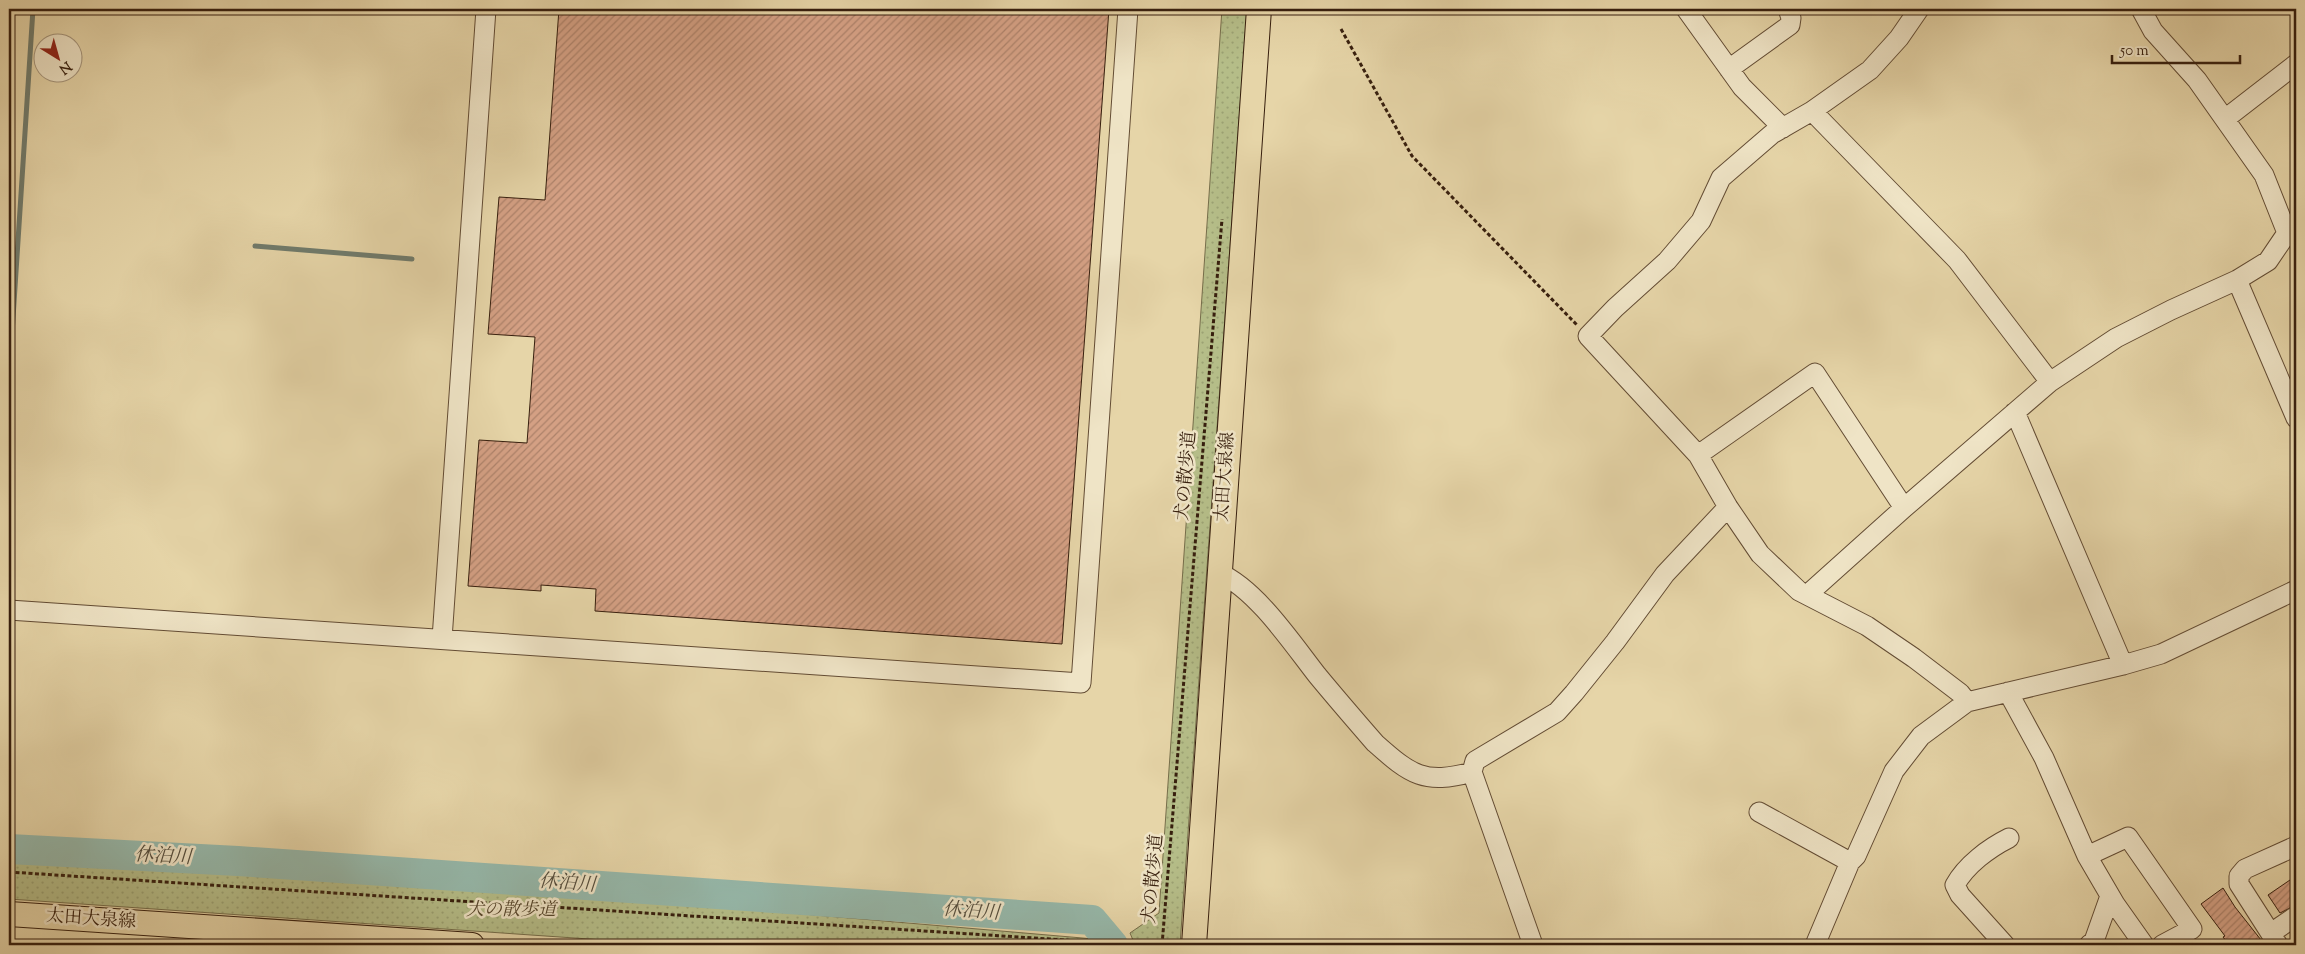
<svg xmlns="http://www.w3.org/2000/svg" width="2305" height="954" font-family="'Sorts Mill Goudy','Noto Serif JP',serif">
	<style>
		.green { fill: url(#green-dots); stroke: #766e4b }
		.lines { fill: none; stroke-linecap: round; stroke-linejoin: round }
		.stream { stroke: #707b6c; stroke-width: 5 }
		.river { stroke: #96b8aa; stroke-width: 30 }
		.building { fill: url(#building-hatch); stroke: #371f0e }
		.minor-casing { stroke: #634c34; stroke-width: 21 }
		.major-casing { stroke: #371f0e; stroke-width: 26 }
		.path { stroke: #371f0e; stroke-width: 3; stroke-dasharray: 4 2.5; stroke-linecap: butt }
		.minor { stroke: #efe4c6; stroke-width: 19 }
		.major { stroke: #e6d5a8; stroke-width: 24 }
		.labels { text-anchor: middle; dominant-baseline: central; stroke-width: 5; stroke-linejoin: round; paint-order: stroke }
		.street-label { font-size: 18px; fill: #371f0e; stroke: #efe4c6 }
		.park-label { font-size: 18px; font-style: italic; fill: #56462c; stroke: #efe4c6 }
		.water-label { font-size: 19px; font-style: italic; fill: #544d3d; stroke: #efe4c6 }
	</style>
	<defs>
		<pattern id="green-dots" width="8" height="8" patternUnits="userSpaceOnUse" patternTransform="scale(1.25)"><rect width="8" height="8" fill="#b5bd88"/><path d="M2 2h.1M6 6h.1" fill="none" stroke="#9ca274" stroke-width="1.8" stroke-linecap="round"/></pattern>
		<pattern id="building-hatch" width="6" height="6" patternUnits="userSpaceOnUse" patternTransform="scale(1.25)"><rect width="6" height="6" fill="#d4a084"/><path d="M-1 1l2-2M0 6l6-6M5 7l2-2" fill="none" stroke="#ad826a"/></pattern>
	</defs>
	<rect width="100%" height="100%" fill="#e6d5a8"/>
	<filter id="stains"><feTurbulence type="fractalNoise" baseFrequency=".004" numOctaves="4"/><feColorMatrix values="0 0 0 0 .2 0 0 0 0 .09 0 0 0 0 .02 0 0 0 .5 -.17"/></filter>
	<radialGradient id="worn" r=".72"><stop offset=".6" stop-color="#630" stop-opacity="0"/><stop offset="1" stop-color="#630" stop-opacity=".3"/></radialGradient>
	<path class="green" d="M1222,9H1247L1180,945H1135L1130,933L1159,913Z
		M9,857L512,889L1094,939L1101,945H676L9,899Z"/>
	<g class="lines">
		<path class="stream" d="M255,246L412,259
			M9,380L33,9"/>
		<path class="river" d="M9,849L238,861L1092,920L1113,945"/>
	</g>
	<path class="building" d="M559,9H1109L1062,644L595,611L596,589L541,585V591L468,586L479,440L527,443L535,337L488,334L499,197L545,200Z
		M2290,880L2296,888V905L2280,913L2268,895Z
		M2223,888L2235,907L2265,945H2229L2223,937L2225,936L2201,904Z"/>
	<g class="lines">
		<g class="minor-casing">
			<path id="minor" d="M1686,9L1742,87L1783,128
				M1919,9L1899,38L1870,70L1812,111L1772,134L1721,178L1701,221L1667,261L1615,308L1588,336L1698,455L1728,507L1760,554L1799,591L1867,626L1914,658L1960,693L1967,702
				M1729,69L1790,25L1791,18L1788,9
				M1812,111L1957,260L2050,382
				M2225,119L2296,64
				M2237,280L2296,418
				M2015,412L2123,665
				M1698,455L1815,373L1904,508
				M1219,573C1256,589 1292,643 1317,675C1336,698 1355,720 1375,743C1411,775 1424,785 1472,772
				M1807,595L1904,508L2050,382L2116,338L2171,310L2237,280L2268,261L2287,233L2264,175L2197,80L2153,31L2141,9
				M9,610L1081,683L1128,9
				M442,639L486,9
				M2008,692L2044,758L2087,856L2115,904L2144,945
				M1759,812L1850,862
				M2087,856L2128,837L2192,929L2162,945
				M2271,933L2296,916
				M1533,945L1472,772L1475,761L1557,712L1574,693L1615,642L1665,574L1728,507
				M1815,945L1850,862L1856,856L1894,771L1921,736L1967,702L2123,665L2161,654L2296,590
				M2005,945L1960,895L1955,885C1966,865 1989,848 2009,838
				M2089,945L2094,941L2110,896
				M2278,945L2239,884V876L2245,869L2296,846"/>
		</g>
		<g class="major-casing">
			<path id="major" d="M9,914L472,945
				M1194,945L1259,9"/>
		</g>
		<path class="path" d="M1341,29L1412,156L1577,325
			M9,872L1080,941L1082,945
			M1162,945L1222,219"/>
		<use href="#minor" class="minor"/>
		<use href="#major" class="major"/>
	</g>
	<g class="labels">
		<g class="street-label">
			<text transform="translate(1187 476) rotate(-85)">犬の散歩道</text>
			<text transform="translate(1226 477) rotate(-86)">太田大泉線</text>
			<text transform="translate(1154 879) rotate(-85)">犬の散歩道</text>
			<text transform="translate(91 920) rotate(4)">太田大泉線</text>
		</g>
		<g class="park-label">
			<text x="511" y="911">犬の散歩道</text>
		</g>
		<g class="water-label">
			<text transform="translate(163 857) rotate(3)">休泊川</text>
			<text transform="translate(567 884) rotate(4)">休泊川</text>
			<text transform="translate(971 912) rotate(4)">休泊川</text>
		</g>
	</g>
	<rect width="2305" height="954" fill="none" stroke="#e6d5a8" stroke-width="30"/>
	<rect x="10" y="10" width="2285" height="934" fill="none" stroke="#371f0e" stroke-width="2.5"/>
	<rect x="15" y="15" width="2275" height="924" fill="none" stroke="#371f0e"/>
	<g transform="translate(58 58) rotate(143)"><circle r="24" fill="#efe4c6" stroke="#a5957c"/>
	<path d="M0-4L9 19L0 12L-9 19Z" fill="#8f2418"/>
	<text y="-8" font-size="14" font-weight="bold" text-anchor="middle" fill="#371f0e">N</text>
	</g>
	<path d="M2112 55v8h128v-8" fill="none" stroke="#371f0e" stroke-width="2.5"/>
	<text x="2120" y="55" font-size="15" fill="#371f0e" stroke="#efe4c6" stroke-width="4" paint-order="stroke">50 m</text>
	<rect width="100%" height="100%" filter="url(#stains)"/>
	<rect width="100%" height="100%" fill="url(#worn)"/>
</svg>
